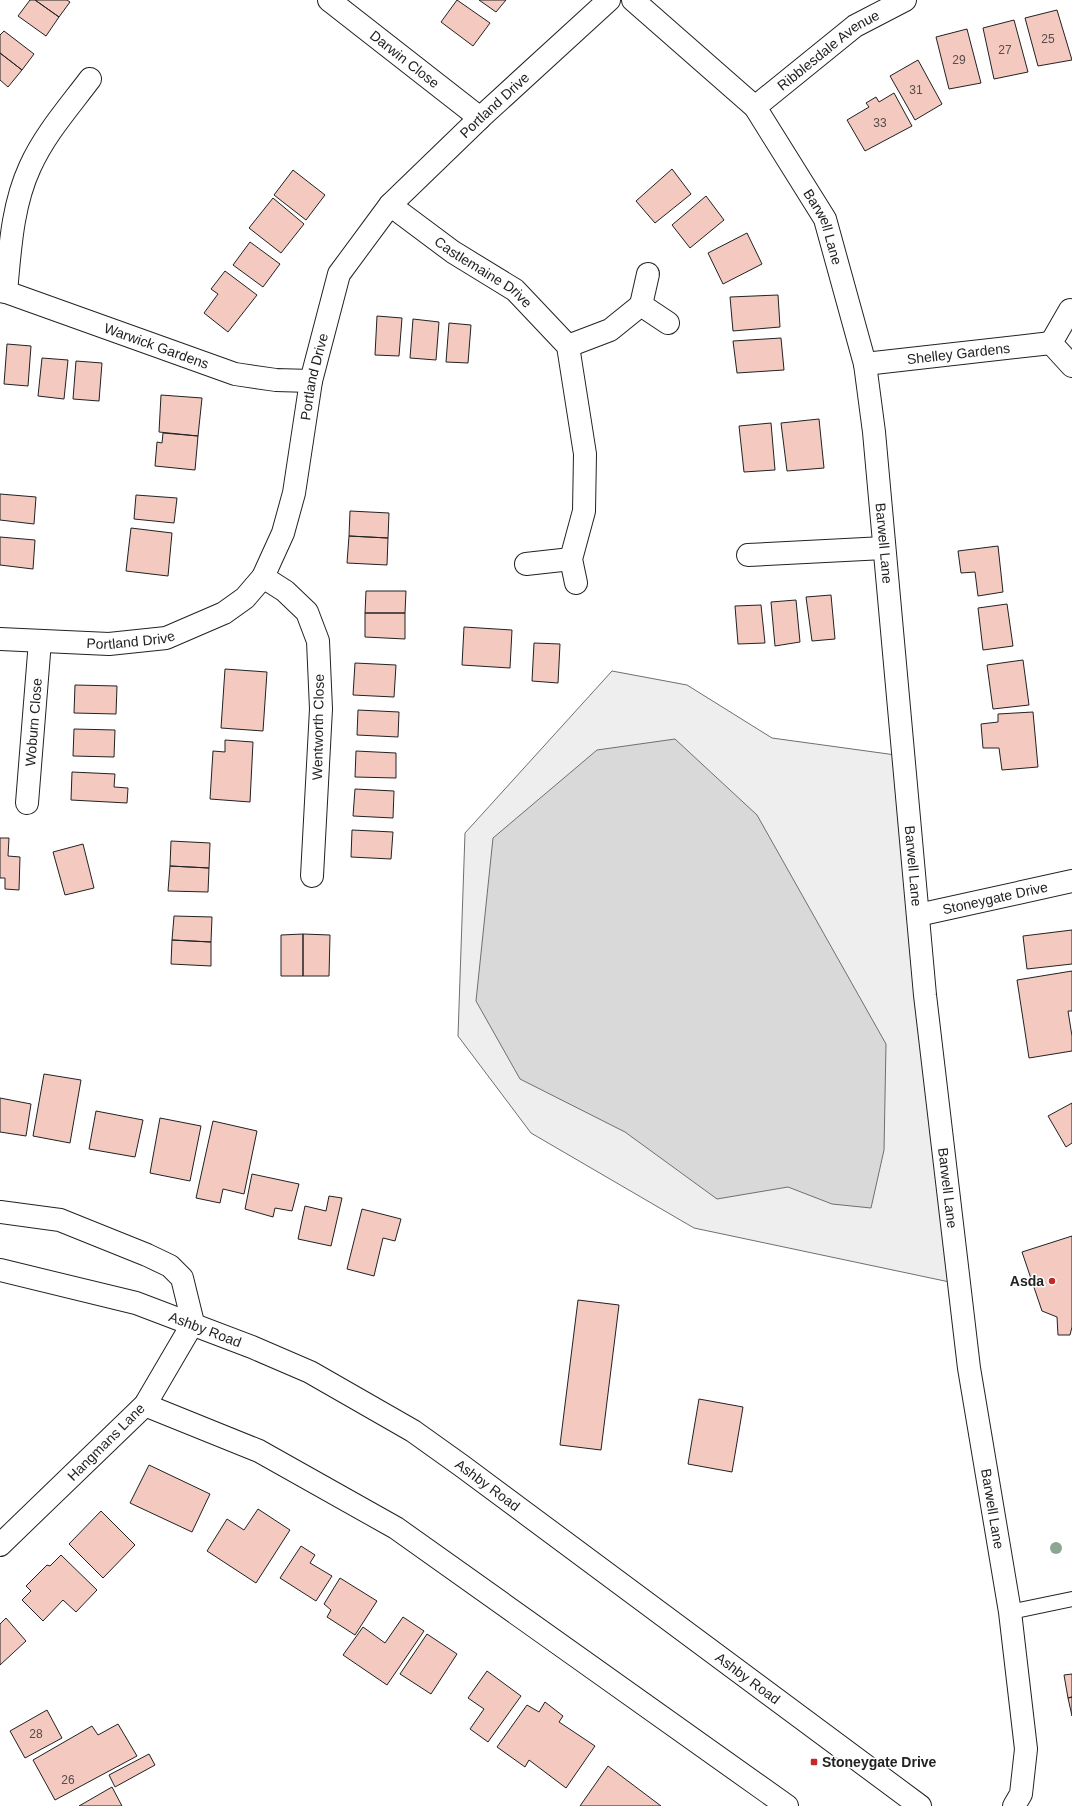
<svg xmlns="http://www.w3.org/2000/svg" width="1072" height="1806" font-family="Helvetica,sans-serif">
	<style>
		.green { fill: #eee; stroke: #6f6f6f }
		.water { fill: #d9d9d9; stroke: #6f6f6f }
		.building { fill: #f3c9c0; stroke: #222 }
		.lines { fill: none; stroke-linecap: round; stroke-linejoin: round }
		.service-casing { stroke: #222; stroke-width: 16 }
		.minor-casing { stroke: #222; stroke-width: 24 }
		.secondary-casing { stroke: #222; stroke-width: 24 }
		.service { stroke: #fff; stroke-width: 14 }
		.minor { stroke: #fff; stroke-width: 22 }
		.secondary { stroke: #fff; stroke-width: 22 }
		.tree { fill: #8da692 }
		.poi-dot { fill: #c62828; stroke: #fff; stroke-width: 1.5 }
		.labels { text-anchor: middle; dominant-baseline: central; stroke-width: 3; stroke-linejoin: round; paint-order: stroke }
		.number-label { font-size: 12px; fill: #564c4a }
		.street-label { font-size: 14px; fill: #222; stroke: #fff }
		.poi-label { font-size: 14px; font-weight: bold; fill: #222; stroke: #fff; text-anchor: end }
	</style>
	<rect width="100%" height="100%" fill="#fff"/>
	<path class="green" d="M612,671L687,685L772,738L903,756L959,1284L694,1228L531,1133L458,1036L465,833Z"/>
	<path class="water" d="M675,739L757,815L886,1044L884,1150L871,1208L832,1204L788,1187L717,1199L625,1132L520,1079L476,1001L493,838L597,750Z"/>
	<path class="building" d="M30,0H35L59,17L46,36L18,16Z
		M35,0H67L70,2L59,17Z
		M457,0L490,23L473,46L441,22Z
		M479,0H506L496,12Z
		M1057,10L1072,60L1038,66L1025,18Z
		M1014,20L1028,72L994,79L983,28Z
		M967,29L981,83L949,89L936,37Z
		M4,31L34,54L22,70L0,53V35Z
		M0,53L22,70L8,87L0,80Z
		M918,60L942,104L915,120L890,76Z
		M894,93L912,126L865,151L847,120L869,107L866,103L876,97L879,102Z
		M672,169L691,194L655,223L636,201Z
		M293,170L325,195L306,220L274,195Z
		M706,196L724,220L690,248L672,225Z
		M273,198L304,224L281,253L249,228Z
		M747,233L762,264L723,284L708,253Z
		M250,242L280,264L263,287L233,265Z
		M225,271L257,295L228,332L204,313L218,294L211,289Z
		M778,295L780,327L733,331L730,297Z
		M377,316L402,318L399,356L375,355Z
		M413,319L439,322L436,360L410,358Z
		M449,323L471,325L468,363L446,362Z
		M781,338L784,370L737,373L733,341Z
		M7,344L31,346L28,386L4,384Z
		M42,358L68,360L64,399L38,396Z
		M76,361L102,363L99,401L73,399Z
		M161,395L202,398L198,436L159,432Z
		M819,419L824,468L787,471L781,423Z
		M771,423L775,470L744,472L739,426Z
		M163,433L198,436L195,470L155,466L157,442L162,443Z
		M0,494L36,497L34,524L0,520Z
		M136,495L177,498L174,523L134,519Z
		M350,511L389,513L388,538L349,536Z
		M131,528L172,533L168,576L126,571Z
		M349,536L388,538L387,565L347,563Z
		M0,537L35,540L33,569L0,565Z
		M998,546L1003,592L978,596L975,572L961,573L958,551Z
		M366,591H406L405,613H365Z
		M831,595L835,639L812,641L806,597Z
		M796,600L800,642L775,646L771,602Z
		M1007,604L1013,646L983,650L978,608Z
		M761,605L765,643L738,644L735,606Z
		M365,613H405V639L365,637Z
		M464,627L512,630L510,668L462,665Z
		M534,643L560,644L558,683L532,681Z
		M1023,660L1029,705L993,709L987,665Z
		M355,663L396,665L394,697L353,695Z
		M225,669L267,672L263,731L221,728Z
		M75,685L117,686L116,714L74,713Z
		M358,710L399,712L398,737L357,735Z
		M1033,712L1038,767L1002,770L999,748H983L981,724L998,722V714Z
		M74,729L115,730L114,757L73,756Z
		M225,740L253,742L250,802L210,799L213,751L225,752Z
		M356,751L396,753V778L355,777Z
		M72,772L115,774L114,787L128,788L127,803L71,800Z
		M355,789L394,791L393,818L353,816Z
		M352,830L393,832L391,859L351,857Z
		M0,838H9L8,856L20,857L19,890L5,889V878H0Z
		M171,841L210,843L209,868L170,866Z
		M83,844L94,888L65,895L53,852Z
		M170,866L209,868L208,892L168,891Z
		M174,916L212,917L211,942L172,940Z
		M1072,930V964L1027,969L1023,936Z
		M303,934L330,935L329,976H303Z
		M303,934V976H281V935Z
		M172,940L211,942V966L171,964Z
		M1072,971V1011H1068L1072,1036V1051L1029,1058L1017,980Z
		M44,1074L81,1080L70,1143L33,1136Z
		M0,1098L31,1104L26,1136L0,1132Z
		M1072,1103V1143L1066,1147L1048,1116Z
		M96,1111L143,1120L135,1157L89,1149Z
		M160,1118L201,1126L190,1181L150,1173Z
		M213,1121L257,1131L244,1194L223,1189L220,1203L196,1198Z
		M252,1174L299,1184L292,1211L275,1208L273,1217L245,1209Z
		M329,1196L342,1198L331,1246L298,1239L305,1206L326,1211Z
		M362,1209L401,1219L395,1241L383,1238L374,1276L347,1269Z
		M1072,1236V1327L1070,1335H1058L1057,1317L1042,1311L1022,1252Z
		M578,1300L619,1305L601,1450L560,1445Z
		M699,1399L743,1407L732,1472L688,1464Z
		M149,1465L210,1494L192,1532L130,1503Z
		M258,1509L290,1530L256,1583L207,1551L227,1519L244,1530Z
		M101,1511L135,1545L103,1578L69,1544Z
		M301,1546L315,1555L310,1563L332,1576L316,1601L280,1578Z
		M61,1555L97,1590L76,1612L63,1600L43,1621L22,1600L31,1591L26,1586L47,1565L50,1566Z
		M340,1578L377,1601L355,1635L327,1617L331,1610L324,1604Z
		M403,1617L424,1631L387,1685L343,1655L363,1627L385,1643Z
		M6,1618L26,1641L0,1665V1624Z
		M427,1634L457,1654L431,1694L400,1674Z
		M487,1671L521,1696L488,1742L470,1729L484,1709L468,1698Z
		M1072,1674V1697L1068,1698L1064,1675Z
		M1072,1697V1716L1068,1698Z
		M545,1702L563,1716L559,1722L595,1746L566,1788L529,1760L525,1767L497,1747L527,1705L539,1712Z
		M47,1710L62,1738L25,1758L10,1731Z
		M118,1724L137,1756L55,1800L33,1760L92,1726L98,1735Z
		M149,1754L155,1765L115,1787L109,1775Z
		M608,1766L661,1806H580Z
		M112,1787L122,1806H79Z"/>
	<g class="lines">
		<g class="service-casing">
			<path id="service" d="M1010,1612L1072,1599"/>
		</g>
		<g class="minor-casing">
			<g id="minor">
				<path id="s1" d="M329,0L480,118"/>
				<path id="s2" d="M633,0L755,107L825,219L865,364L874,432L925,995L969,1368L1010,1612L1026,1749L1021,1794L1014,1806"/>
				<path id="s3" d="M755,107L855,26L905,0"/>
				<path id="s4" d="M390,205L453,252L515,290L568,346L585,454L584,511L571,559L576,583"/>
				<path id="s5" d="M0,291L6,292L235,374L276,380L311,381"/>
				<path d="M6,292C10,250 12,206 30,167C45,134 69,107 90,79"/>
				<path d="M641,305L648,274"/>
				<path d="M1070,310L1051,343L1072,366"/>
				<path d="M568,346L610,330L641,305L668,323"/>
				<path id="s6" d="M865,364L1051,343"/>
				<path d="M748,555L884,548"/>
				<path d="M526,564L571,559"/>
				<path d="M263,577L285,591L307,612L318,641L321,709L312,876"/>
				<path id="s7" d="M0,639L109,644L166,638L224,613L245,598L263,577L283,533L294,493L311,381L339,274L390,205L480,118L609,0"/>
				<path id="s8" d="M27,803L40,641"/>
				<path id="s9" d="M918,915L1072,881"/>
				<path d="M0,1212L60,1220L147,1255L170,1266L182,1278L193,1323L145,1405L0,1545"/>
				<path d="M145,1405L259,1451L396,1528L787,1806"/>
			</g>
		</g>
		<g class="secondary-casing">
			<g id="secondary">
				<path id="s10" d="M0,1270L136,1303L252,1347L310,1372L413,1431L462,1466L920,1806"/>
			</g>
		</g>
		<use href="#service" class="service"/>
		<use href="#minor" class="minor"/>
		<use href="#secondary" class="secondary"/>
	</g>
	<circle class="tree" cx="1056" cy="1548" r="6"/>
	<g class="poi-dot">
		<circle cx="1052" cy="1281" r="4"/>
		<rect x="810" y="1758" width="8" height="8" rx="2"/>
	</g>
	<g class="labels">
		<g class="number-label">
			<text x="1048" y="39">25</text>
			<text x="1005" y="50">27</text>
			<text x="959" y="60">29</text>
			<text x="916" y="90">31</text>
			<text x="880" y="123">33</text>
			<text x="36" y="1734">28</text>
			<text x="68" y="1780">26</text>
		</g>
		<g class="street-label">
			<text stroke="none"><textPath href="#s3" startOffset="93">Ribblesdale Avenue</textPath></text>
			<text stroke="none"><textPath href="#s1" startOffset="96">Darwin Close</textPath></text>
			<text stroke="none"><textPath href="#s7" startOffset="827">Portland Drive</textPath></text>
			<text stroke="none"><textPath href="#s2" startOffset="301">Barwell Lane</textPath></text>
			<text stroke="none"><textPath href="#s4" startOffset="115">Castlemaine Drive</textPath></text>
			<text stroke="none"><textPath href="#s5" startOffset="166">Warwick Gardens</textPath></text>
			<text stroke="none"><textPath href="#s6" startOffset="94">Shelley Gardens</textPath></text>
			<text stroke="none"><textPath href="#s7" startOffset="491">Portland Drive</textPath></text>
			<text stroke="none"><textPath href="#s2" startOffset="625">Barwell Lane</textPath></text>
			<text stroke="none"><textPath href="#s7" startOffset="131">Portland Drive</textPath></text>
			<text stroke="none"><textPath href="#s8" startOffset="81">Woburn Close</textPath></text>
			<text transform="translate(318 727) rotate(-89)">Wentworth Close</text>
			<text stroke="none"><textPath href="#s2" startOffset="949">Barwell Lane</textPath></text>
			<text stroke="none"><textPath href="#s9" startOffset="79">Stoneygate Drive</textPath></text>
			<text stroke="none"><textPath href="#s2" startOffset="1273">Barwell Lane</textPath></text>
			<text stroke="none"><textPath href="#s10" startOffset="214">Ashby Road</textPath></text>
			<text transform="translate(106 1442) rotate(-45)">Hangmans Lane</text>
			<text stroke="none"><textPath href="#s10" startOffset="538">Ashby Road</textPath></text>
			<text stroke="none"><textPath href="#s2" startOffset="1597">Barwell Lane</textPath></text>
			<text stroke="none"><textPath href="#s10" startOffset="862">Ashby Road</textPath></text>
		</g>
		<g class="poi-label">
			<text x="1044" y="1281">Asda</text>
			<text x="822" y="1762" text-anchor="start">Stoneygate Drive</text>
		</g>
	</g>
</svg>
